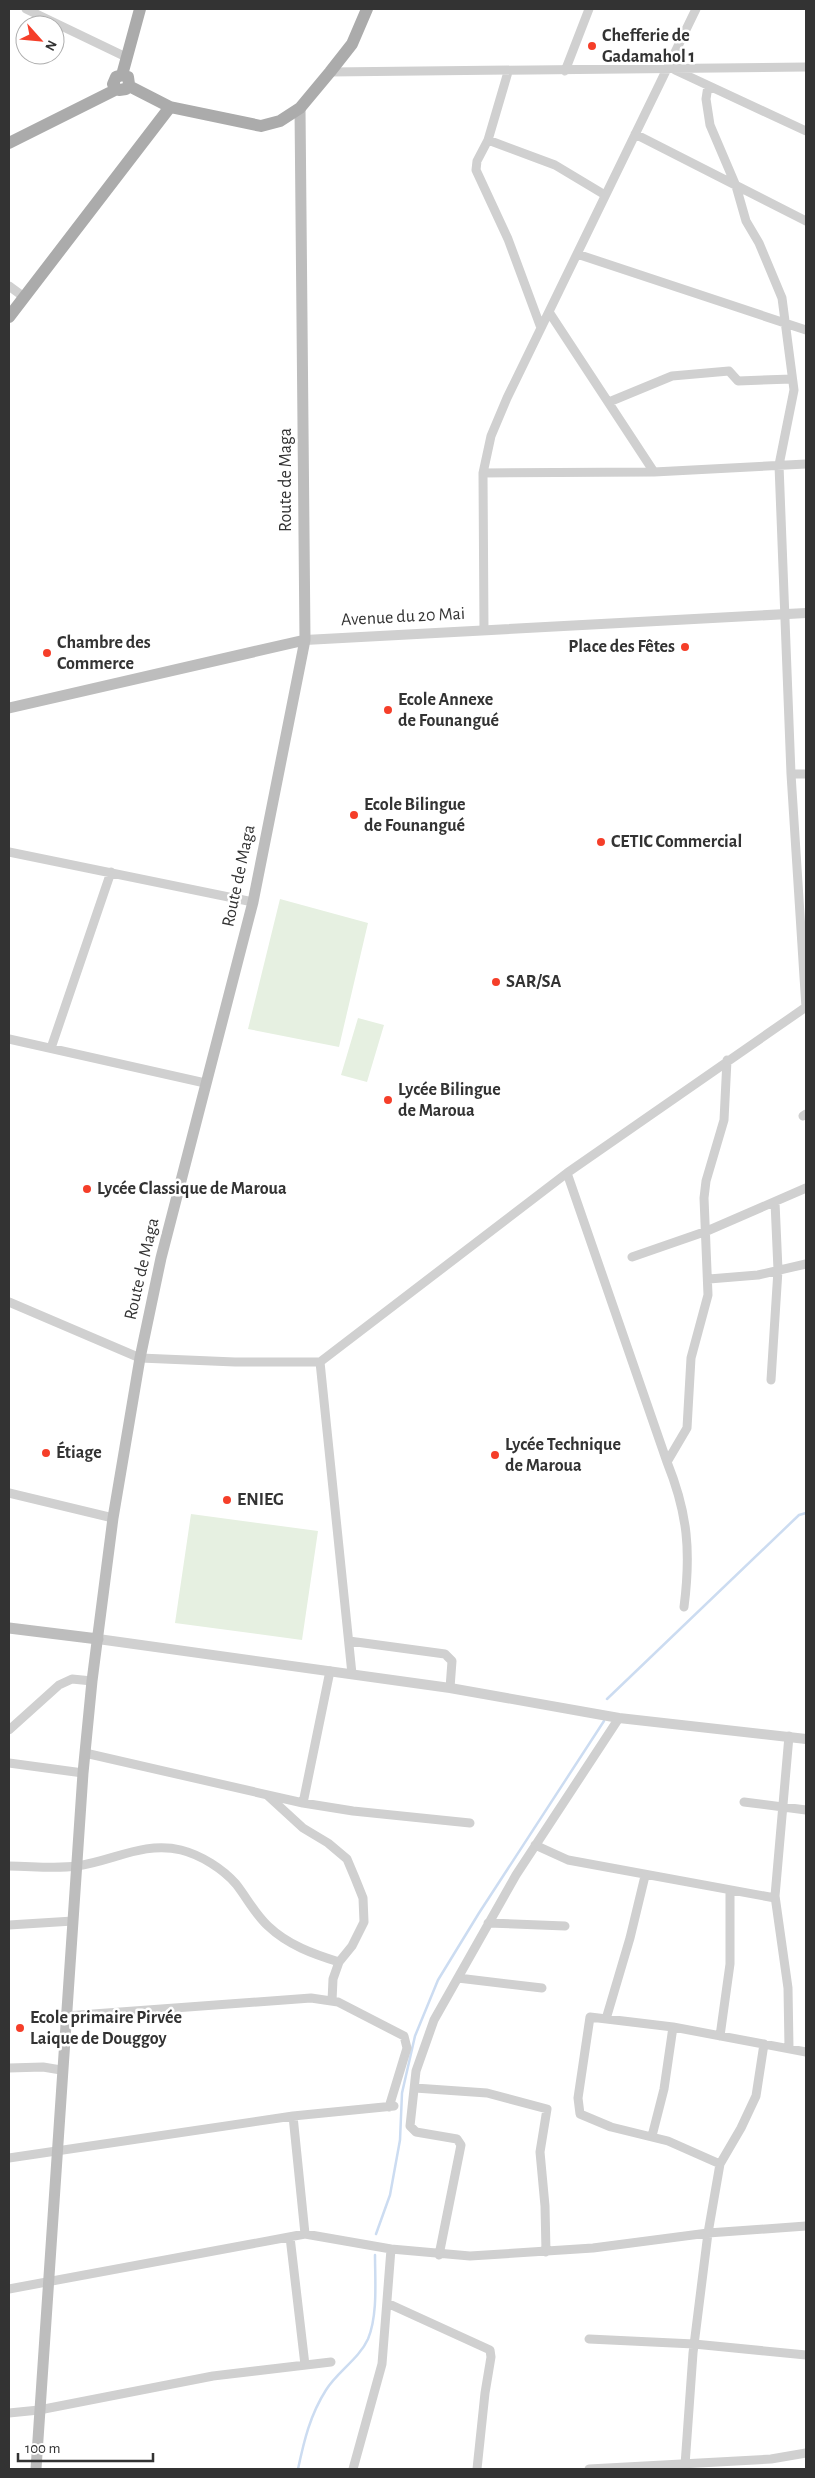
<svg xmlns="http://www.w3.org/2000/svg" width="815" height="2478" font-family="'Alegreya Sans',sans-serif">
	<style>
		.green { fill: #e6f0e1 }
		.lines { fill: none; stroke-linecap: round; stroke-linejoin: round }
		.stream { stroke: #ccdcf1; stroke-width: 2.5 }
		.minor { stroke: #d0d0d0; stroke-width: 9 }
		.tertiary { stroke: #d0d0d0; stroke-width: 10 }
		.secondary { stroke: #bdbdbd; stroke-width: 11 }
		.primary { stroke: #ababab; stroke-width: 12 }
		.poi-dot { fill: #f53e29; stroke: #fff; stroke-width: 2 }
		.labels { text-anchor: middle; dominant-baseline: central; stroke-width: 5; stroke-linejoin: round; paint-order: stroke }
		.poi-label { font-size: 18px; font-weight: bold; fill: #333; stroke: #fff; text-anchor: start }
		.street-label { font-size: 18px; fill: #333; stroke: #fff }
	</style>
	<rect width="100%" height="100%" fill="#fff"/>
	<path class="green" d="M280,899L368,923L339,1047L248,1029Z
		M358,1018L384,1025L367,1082L341,1075Z
		M191,1514L318,1531L302,1640L175,1623Z"/>
	<g class="lines">
		<path class="stream" d="M607,1699L799,1515L806,1513
			M376,2234L390,2195L400,2140L402,2093L415,2036L438,1980L479,1913L604,1721
			M298,2469C304,2441 310,2415 326,2390C337,2372 359,2359 368,2339C378,2315 375,2280 375,2255"/>
		<path class="minor" d="M26,9L126,57
			M675,70L806,131
			M565,71L589,9
			M330,72L806,67
			M508,72L488,140L477,161L476,170L508,239L541,328
			M708,86L706,99L710,125L736,186L746,221L759,243L782,298L794,390L779,465L791,774L806,1008
			M635,134L806,221
			M488,140L555,165L605,195
			M577,254L806,330
			M9,286L24,297
			M549,312L654,472
			M609,402L672,376L729,371L738,381L792,379
			M483,473L654,472L806,464
			M484,630L483,473L491,436L507,398L696,9
			M791,774H806
			M9,852L253,902
			M9,1039L205,1083
			M51,1048L111,872
			M803,1116L806,1114
			M567,1173L667,1462L687,1428L691,1358L708,1295L704,1198L706,1181L724,1120L727,1060
			M632,1257L707,1231L806,1188
			M709,1279L758,1275L806,1264
			M9,1302L140,1358L235,1362H320L567,1173L806,1007
			M320,1362L352,1674
			M771,1380L778,1270L775,1202
			M667,1462C688,1514 691,1552 684,1607
			M9,1493L113,1518
			M349,1641L445,1654L452,1661L450,1688
			M9,1730L59,1685L72,1679L92,1681
			M789,1736L775,1896L788,1988L789,2048
			M85,1753L303,1803L353,1811L470,1823
			M9,1763L83,1773
			M267,1795L303,1828L328,1843L347,1859L355,1878L363,1898L364,1922L352,1946L339,1962
			M744,1802L806,1810
			M303,1803L330,1671
			M535,1845L568,1860L775,1898
			M9,1866C31,1866 55,1869 77,1866C113,1861 144,1841 181,1850C201,1855 223,1869 236,1884C247,1898 255,1914 268,1926C288,1945 313,1954 339,1962L333,1979L332,2001
			M488,1923L565,1926
			M9,1925L73,1921
			M458,1978L542,1988
			M66,2016L311,1998L338,2002L404,2036L407,2048L389,2107
			M606,2019L630,1938L645,1876
			M720,2036L730,1964V1890
			M9,2068L43,2067L61,2070
			M415,2088L487,2093L547,2109L540,2152L545,2206L546,2252
			M293,2116L305,2234
			M652,2136L664,2089L673,2027
			M9,2158L293,2116L394,2106
			M720,2164L668,2141L611,2127L580,2114L578,2098L590,2017L673,2027L806,2052
			M290,2237L305,2365
			M439,2255L461,2145L457,2139L416,2132L410,2126L416,2071L434,2020L516,1875L619,1718
			M9,2289L305,2234L391,2249L470,2256L593,2248L708,2233L806,2226
			M387,2303L490,2350L491,2357L485,2393L477,2469
			M589,2339L694,2344L806,2355
			M9,2413L39,2410L213,2376L331,2362
			M685,2465L693,2353L708,2233L720,2164L741,2128L756,2096L764,2044
			M353,2469L382,2364L391,2249
			M589,2469L771,2459L806,2453"/>
		<path class="tertiary" d="M305,640L806,613
			M98,1639L450,1688L619,1718L806,1739"/>
		<path class="secondary" d="M9,708L305,640
			M9,1628L98,1639
			M36,2469L83,1773L92,1681L113,1518L140,1358L161,1258L253,902L305,640L300,108"/>
		<path class="primary" d="M122,75L128,77L129,84L126,89L119,90L115,88L113,84L116,77L122,75L140,9
			M129,86L170,107L261,126L280,121L300,108L330,72L352,44L367,9
			M9,143L117,89
			M9,317L170,107"/>
	</g>
	<g class="poi-dot">
		<circle cx="592" cy="46" r="5"/>
		<circle cx="685" cy="647" r="5"/>
		<circle cx="47" cy="653" r="5"/>
		<circle cx="388" cy="710" r="5"/>
		<circle cx="354" cy="815" r="5"/>
		<circle cx="601" cy="842" r="5"/>
		<circle cx="496" cy="982" r="5"/>
		<circle cx="388" cy="1100" r="5"/>
		<circle cx="87" cy="1189" r="5"/>
		<circle cx="46" cy="1453" r="5"/>
		<circle cx="495" cy="1455" r="5"/>
		<circle cx="227" cy="1500" r="5"/>
		<circle cx="20" cy="2028" r="5"/>
	</g>
	<g class="labels">
		<g class="poi-label">
			<text x="602" y="36">Chefferie de<tspan x="602" dy="21">Gadamahol 1</tspan></text>
			<text x="57" y="643">Chambre des<tspan x="57" dy="21">Commerce</tspan></text>
			<text x="675" y="647" text-anchor="end">Place des Fêtes</text>
			<text x="398" y="700">Ecole Annexe<tspan x="398" dy="21">de Founangué</tspan></text>
			<text x="364" y="805">Ecole Bilingue<tspan x="364" dy="21">de Founangué</tspan></text>
			<text x="611" y="842">CETIC Commercial</text>
			<text x="506" y="982">SAR/SA</text>
			<text x="398" y="1090">Lycée Bilingue<tspan x="398" dy="21">de Maroua</tspan></text>
			<text x="97" y="1189">Lycée Classique de Maroua</text>
			<text x="505" y="1445">Lycée Technique<tspan x="505" dy="21">de Maroua</tspan></text>
			<text x="56" y="1453">Étiage</text>
			<text x="237" y="1500">ENIEG</text>
			<text x="30" y="2018">Ecole primaire Pirvée<tspan x="30" dy="21">Laique de Douggoy</tspan></text>
		</g>
		<g class="street-label">
			<text transform="translate(286 480) rotate(-90)">Route de Maga</text>
			<text transform="translate(403 617) rotate(-3)">Avenue du 20 Mai</text>
			<text transform="translate(239 876) rotate(-78)">Route de Maga</text>
			<text transform="translate(142 1269) rotate(-77)">Route de Maga</text>
		</g>
	</g>
	<rect width="815" height="2478" fill="none" stroke="#333333" stroke-width="20"/>
	<g transform="translate(40 40) rotate(117)"><circle r="24" fill="#ffffff" stroke="#adadad"/>
	<path d="M0-4L9 19L0 12L-9 19Z" fill="#f53e29"/>
	<text y="-8" font-size="14" font-weight="bold" text-anchor="middle" fill="#333333">N</text>
	</g>
	<path d="M18 2453v8h135v-8" fill="none" stroke="#333333" stroke-width="2.5"/>
	<text x="25" y="2453" font-size="15" fill="#333333" stroke="#ffffff" stroke-width="4" paint-order="stroke">100 m</text>
</svg>
